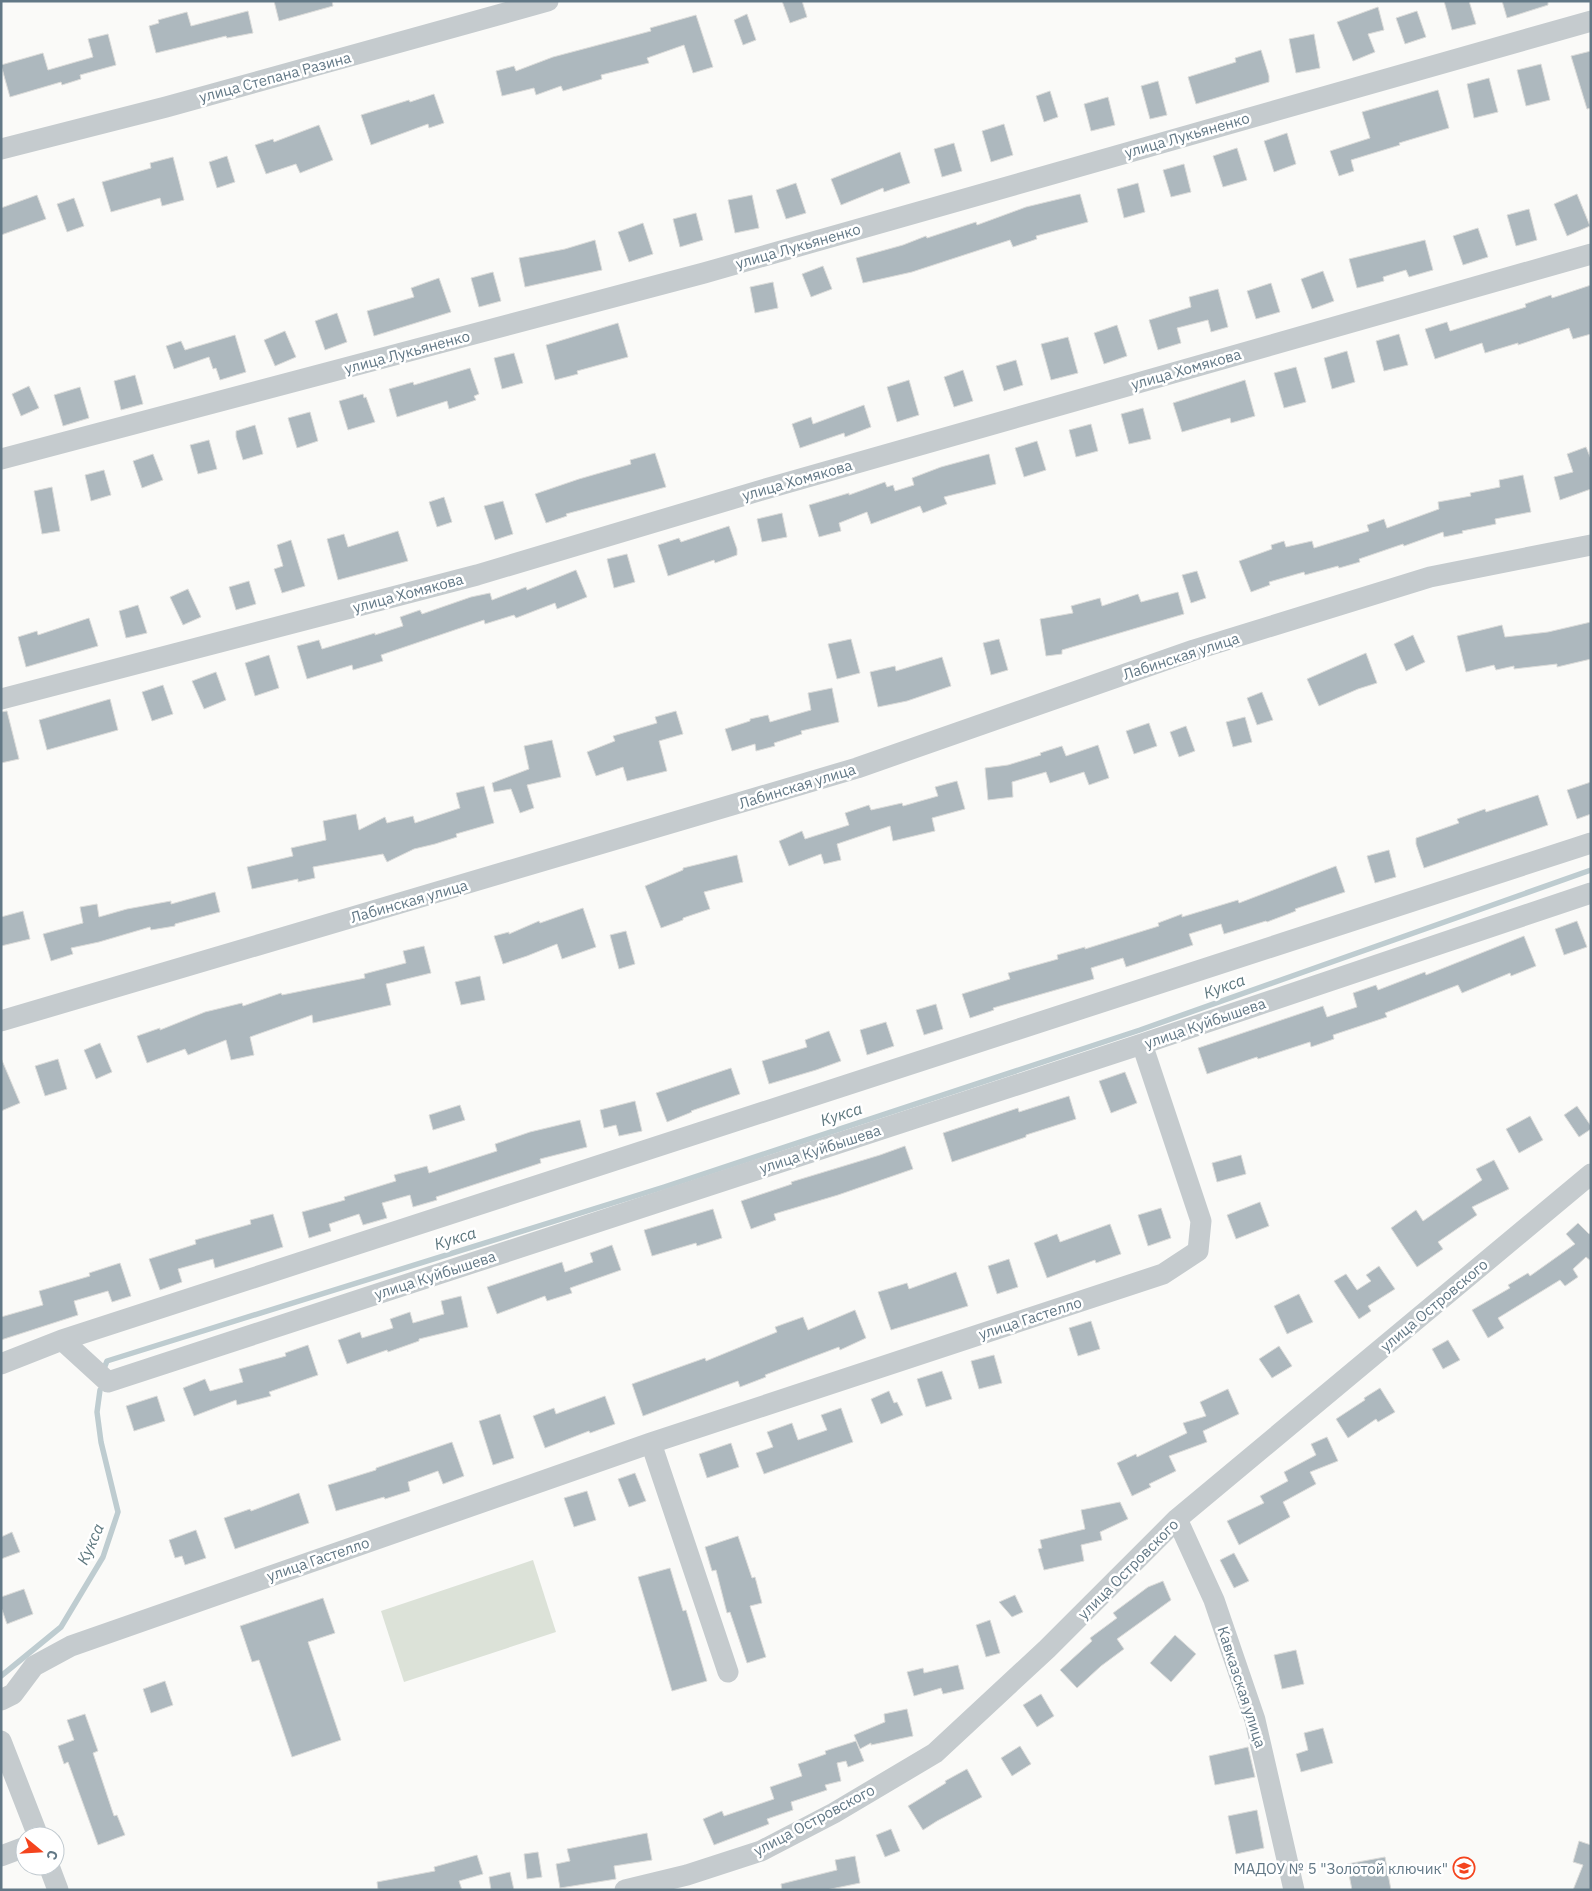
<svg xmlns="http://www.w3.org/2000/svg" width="1592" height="1891" font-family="'IBM Plex Sans',sans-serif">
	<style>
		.green { fill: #dce2d8 }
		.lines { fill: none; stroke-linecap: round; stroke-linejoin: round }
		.stream { stroke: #beccd0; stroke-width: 5.5 }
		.building { fill: #adb8be; stroke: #dcdcda }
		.minor { stroke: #c5cbce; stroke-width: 21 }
		.labels { text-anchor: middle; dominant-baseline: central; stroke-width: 5; stroke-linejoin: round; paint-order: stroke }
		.street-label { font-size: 15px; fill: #627886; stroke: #fff }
		.poi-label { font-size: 15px; fill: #627886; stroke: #fff; text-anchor: end }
		.water-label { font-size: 16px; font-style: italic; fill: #5d777e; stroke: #fff }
	</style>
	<rect width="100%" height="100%" fill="#fafaf8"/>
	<path class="green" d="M533,1560L556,1632L404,1682L381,1611Z"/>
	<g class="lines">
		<path class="stream" d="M103,1371L107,1361L664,1187L1140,1030L1591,870
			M1,1676L61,1627L103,1557L118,1512L101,1442L97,1412L100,1390"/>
	</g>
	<path class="building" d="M274,1H332L333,6L279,21Z
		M782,1H802L807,17L790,23Z
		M1444,1H1469L1476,24L1452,30Z
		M1502,1H1548V5L1507,18Z
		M1378,7L1384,30L1368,34L1375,52L1353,61L1337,22Z
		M248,11L253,33L227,38L226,36L156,53L149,26L159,23L158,20L187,12L191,26Z
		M1417,11L1426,37L1405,44L1396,18Z
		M747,14L756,40L743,45L734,20Z
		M696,15L713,67L693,73L684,45L647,58L649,63L601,75L602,79L563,91L561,86L536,95L534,88L502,96L496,71L514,66L516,71L553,57L651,31L650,28Z
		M108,34L116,65L80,75L81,79L62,85L61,82L10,97L1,65L43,53L48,70L93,57L88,39Z
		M1314,34L1320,68L1296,73L1289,39Z
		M1261,50L1269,76V82L1196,104L1188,77L1236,62L1235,58Z
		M1591,51V108L1587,109L1571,56Z
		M1541,64L1550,100L1526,106L1517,70Z
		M1489,78L1498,112L1474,118L1467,84Z
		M1158,81L1167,115L1150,119L1141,86Z
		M1438,90L1449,128L1399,143L1400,145L1351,160L1354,171L1339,176L1330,151L1370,138L1362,112Z
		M1050,91L1058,117L1044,122L1036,96Z
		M434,94L444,123L429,128L428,124L371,145L361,115L409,100L410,102Z
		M1108,97L1115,125L1091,131L1084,104Z
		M1004,124L1013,155L991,162L982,131Z
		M319,125L333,160L300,173L296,164L266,174L255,145L273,139L274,142Z
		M1287,133L1296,164L1274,172L1264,141Z
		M954,143L962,171L942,177L934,149Z
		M1237,148L1247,180L1223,187L1213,156Z
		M900,152L910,183L884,192L883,188L841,205L831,179Z
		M227,156L235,182L217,188L209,162Z
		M173,157L184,200L162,206L160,198L111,212L102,182L151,168L150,163Z
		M1184,164L1191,192L1171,197L1163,170Z
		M796,183L806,213L786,219L776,190Z
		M1138,183L1145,212L1124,218L1117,189Z
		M1080,194L1088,222L1036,236L1037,239L1013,247L1010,240L912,272L863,283L856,258L903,245L926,236L927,238L976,222L977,225L1026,207Z
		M1577,194L1590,226L1567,236L1554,204Z
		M37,195L46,219L1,235V208Z
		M752,195L759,228L735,233L728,200Z
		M74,198L84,226L67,232L57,204Z
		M1529,209L1537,240L1516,246L1507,215Z
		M696,213L703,240L680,247L673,219Z
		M643,223L653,254L629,262L618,232Z
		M1478,228L1488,257L1463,265L1453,236Z
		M595,240L602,270L525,287L519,258L565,249Z
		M1425,240L1433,270L1409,277L1406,270L1383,277L1384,281L1357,288L1349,259Z
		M823,266L832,289L811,297L802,274Z
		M1323,271L1334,301L1312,309L1301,279Z
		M493,272L501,301L479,307L471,278Z
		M439,278L451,312L374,336L367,311L414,297L411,288Z
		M773,282L778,308L755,313L750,287Z
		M1271,283L1280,312L1256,319L1247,291Z
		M1591,285V334L1573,339L1569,328L1518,345V343L1485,353L1482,343L1435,359L1425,329L1447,322L1450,331L1526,307L1525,304L1551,295L1552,298Z
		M1218,289L1228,327L1211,332L1208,320L1177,328L1181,343L1158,350L1149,320L1191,307L1189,297Z
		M337,313L347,342L325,350L315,321Z
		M618,323L628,357L577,371L578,374L555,380L546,345Z
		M1117,325L1127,356L1104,364L1094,333Z
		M285,331L296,357L275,366L264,340Z
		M1399,334L1408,365L1384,371L1376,341Z
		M235,335L246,372L220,380L216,368L213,369L209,357L174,369L166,346L181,341L185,350Z
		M1068,337L1078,373L1051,380L1041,344Z
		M1347,351L1355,382L1332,389L1324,358Z
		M514,353L523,383L502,389L494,358Z
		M1016,360L1023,385L1004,391L996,366Z
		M1296,367L1306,402L1284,408L1274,373Z
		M470,368L479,394L474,396L476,400L449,409L447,401L397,417L389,389L413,382L414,385Z
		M963,370L973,401L954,407L944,377Z
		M135,375L143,404L121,410L114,381Z
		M909,380L919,415L897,422L887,387Z
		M1245,380L1255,416L1231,423L1230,418L1182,432L1173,403Z
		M29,386L39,408L21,416L12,394Z
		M80,387L89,418L63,426L54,395Z
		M363,394L364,398L366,397L375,422L348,430L339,401Z
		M864,405L871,427L845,437L844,433L800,448L792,424L811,417L813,424Z
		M1143,408L1151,439L1129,444L1121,414Z
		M310,412L318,441L297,448L288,418Z
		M1091,424L1098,451L1076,457L1069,430Z
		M255,425L263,454L243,460L236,437V431Z
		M209,440L217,469L198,474L190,445Z
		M1037,441L1046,470L1024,477L1015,448Z
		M1586,447L1591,459V489L1560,500L1554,477L1573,472L1567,454Z
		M655,453L666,487L566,514L567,516L546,523L535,494L579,479L631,464L630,460Z
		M153,454L163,480L142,488L133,461Z
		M989,454L996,484L944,497L947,504L923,513L920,506L871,524L867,512L839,523L841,531L819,537L809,505L849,493V495L885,482L887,487L893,485L895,491L914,485L912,478L941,467Z
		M104,470L111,495L91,501L85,475Z
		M1523,475L1531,512L1495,519L1496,524L1462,531L1463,533L1444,537L1443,532L1404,546L1403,544L1359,559L1360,562L1339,568L1338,566L1305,575L1304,572L1269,582L1270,585L1251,592L1239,561L1272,549L1271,545L1284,541L1286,547L1312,541L1314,548L1369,531L1367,525L1384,519L1387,528L1439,509L1438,502L1471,496L1470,493L1500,487L1499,480Z
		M52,487L60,531L42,534L34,491Z
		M444,497L452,522L437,527L429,502Z
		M503,501L513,534L495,540L484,506Z
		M782,513L787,537L762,542L757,519Z
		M729,526L737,549V555L715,563L714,560L668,576L658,545L679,538L681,542Z
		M398,531L408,561L338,580L327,539L344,534L348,547Z
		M291,540L305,586L282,593L274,569L283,566L277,545Z
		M627,554L635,582L614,588L607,559Z
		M576,570L587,597L557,609L555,603L516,618L514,615L485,624L484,620L381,655L383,661L353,670L352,665L307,679L297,646L319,640L322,649L375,633V635L403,626L400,617L420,610L422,614L471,597L490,593L492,600L526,587L527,590Z
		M1197,571L1206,598L1191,603L1182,575Z
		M249,581L256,604L236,610L229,587Z
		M188,589L201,617L183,625L170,597Z
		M1178,592L1184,614L1062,650V654L1046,656L1040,619L1073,613L1071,606L1100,598L1102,606L1138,594L1141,602Z
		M138,605L147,633L126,638L119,611Z
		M89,618L98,646L26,667L18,637L37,631L38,635Z
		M1591,622V659L1557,667V664L1514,669V666L1496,670L1494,665L1466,672L1457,636L1502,625L1505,637L1548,632Z
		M1413,635L1425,662L1406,671L1394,644Z
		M851,639L860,673L837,679L828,644Z
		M999,639L1008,670L991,675L983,643Z
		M1366,653L1377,683L1358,689L1319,706L1307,679Z
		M269,655L279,688L255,696L245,663Z
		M942,657L951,686L907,701L878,707L870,672L895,666L896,671Z
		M216,672L226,700L204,709L192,681Z
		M163,685L173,714L152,721L142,692Z
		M832,688L839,722L801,731L802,734L774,743L775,746L756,751L755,744L732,751L725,729L750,721V719L768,715L770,722L811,710L808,693Z
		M1262,692L1273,720L1257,725L1247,698Z
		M110,699L118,730L47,750L39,720Z
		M7,711L19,759L1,763V712Z
		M676,711L683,734L659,741L667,771L627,781L623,767L596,776L587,752L615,741L613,736L657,723L655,717Z
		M1245,717L1252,742L1233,747L1226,722Z
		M1149,723L1157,746L1134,754L1126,731Z
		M1186,726L1195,751L1179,757L1170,732Z
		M552,740L561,777L527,785L534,808L520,813L511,789L494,792L492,783L529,769L524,746Z
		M1098,745L1109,778L1089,785L1084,772L1050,783L1046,772L1012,782L1013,797L988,800L985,768L1008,765L1041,755L1040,753L1062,746L1066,756Z
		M957,781L965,809L932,818L935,831L893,841L890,826L837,844L841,860L824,864L821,854L789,866L779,841L802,831L805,839L849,825L845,813L869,805L871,810L902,803L903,806L938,796L935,787Z
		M1591,782V814L1577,819L1567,790Z
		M484,786L494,823L456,834L457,837L435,844L414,849L387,862L383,854L313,867L315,878L298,882V879L252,889L247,867L293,856L291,848L326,840L323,821L356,814L359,830L385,817L387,823L413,816L415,823L460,808L456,793Z
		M1538,795L1548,825L1424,868L1416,844V838L1459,823L1457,819L1485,809L1486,812Z
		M1389,850L1396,877L1375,883L1367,856Z
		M737,855L743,882L704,892L710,909L683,918V920L661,928L645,886L683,870V868Z
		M1336,866L1345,892L1295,909L1296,911L1267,922L1266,921L1224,934L1221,924L1189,934L1193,945L1172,952L1126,967L1123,958L1091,968L1094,979L993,1008L994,1010L970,1018L962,994L1010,979L1008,973L1058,959L1057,955L1085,947V949L1159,926L1158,923L1182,914V917L1238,900L1239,903Z
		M215,892L220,912L175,924V926L151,930L150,927L99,942L71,948L73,954L51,961L43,934L83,923L80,907L97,904L99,917L127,909L171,901V904Z
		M583,908L596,947L562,959L557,944L527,956L503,964L494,936L509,932V934L539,921L540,923Z
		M23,911L30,939L1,946V917Z
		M1577,921L1587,947L1564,955L1555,929Z
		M626,931L635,964L619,969L610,935Z
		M1524,936L1536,966L1511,976L1510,973L1462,993L1458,985L1385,1013L1387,1017L1333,1035L1334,1039L1311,1047L1310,1042L1258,1059L1257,1057L1207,1074L1198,1048L1323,1006L1327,1017L1357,1007L1353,993L1376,985L1378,990L1425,972L1426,975Z
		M424,946L431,973L386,984L391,1005L313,1023L312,1015L250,1037L254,1055L231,1060L226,1040L188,1055L185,1049L147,1063L137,1036L160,1028V1030L205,1012L242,1003L243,1006L281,993L282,995L365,978L364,974L406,963L403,951Z
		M480,976L485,1000L461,1005L455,982Z
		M936,1004L943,1029L924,1035L916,1010Z
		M886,1022L894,1046L867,1055L860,1030Z
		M829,1031L841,1061L816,1070L769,1084L762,1061L807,1047L805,1040Z
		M100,1043L112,1072L96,1079L84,1050Z
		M1,1058L20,1103L1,1111Z
		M58,1059L67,1089L45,1096L35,1066Z
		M731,1068L740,1094L691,1111L692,1112L667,1122L656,1093Z
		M1125,1072L1137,1103L1111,1113L1099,1081Z
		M1069,1096L1076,1119L1026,1135V1137L952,1162L943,1133L1018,1108L1019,1112Z
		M635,1101L642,1131L619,1136L616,1125L604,1128L600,1110Z
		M460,1105L465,1120L433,1130L429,1115Z
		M1577,1106L1591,1126V1129L1579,1137L1564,1115Z
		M1530,1116L1543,1140L1519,1153L1506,1129Z
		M580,1120L587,1147L540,1159L541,1163L436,1197L437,1200L413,1207L410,1195L382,1203L387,1218L363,1225L359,1214L329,1224L331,1231L309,1238L302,1212L345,1200L344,1197L396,1181L394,1175L427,1166L429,1173L497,1151L495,1144L530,1132Z
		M905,1146L913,1169L838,1195L774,1214L776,1220L751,1229L741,1201L792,1184L791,1182L880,1155Z
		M1241,1155L1246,1174L1217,1182L1212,1163Z
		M1494,1160L1509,1189L1472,1207L1477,1215L1438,1242L1443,1249L1417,1267L1391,1228L1416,1210L1423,1221L1482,1180L1476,1169Z
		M1260,1202L1269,1226L1236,1239L1227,1215Z
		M1161,1208L1171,1238L1148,1246L1138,1215Z
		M713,1209L722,1238L697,1246L696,1243L652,1256L644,1230Z
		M273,1214L283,1247L215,1268L213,1259L178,1269L182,1282L160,1290L149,1259L196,1244L195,1240L251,1224L250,1220Z
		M1578,1223L1589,1234L1591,1233V1261L1586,1257L1573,1269L1578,1277L1565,1286L1560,1280L1498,1318L1504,1328L1488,1338L1472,1310L1510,1288L1508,1285L1528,1273L1530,1276L1575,1244L1566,1234Z
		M1110,1224L1121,1254L1096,1263L1095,1260L1047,1278L1034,1243L1057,1234L1060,1242Z
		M612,1245L621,1270L570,1288L572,1293L547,1301L545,1296L497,1314L487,1287L562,1262L565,1272L593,1262L590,1253Z
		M1009,1259L1018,1287L997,1294L988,1266Z
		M120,1263L131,1296L112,1302L108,1291L74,1301L78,1315L1,1340V1317L43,1305L39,1291L90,1276L89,1273Z
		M1379,1266L1395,1289L1368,1306L1371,1311L1359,1319L1334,1281L1346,1274L1357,1290L1371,1281L1366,1275Z
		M956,1272L968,1306L891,1330L878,1292L907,1283L909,1289Z
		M1299,1294L1313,1322L1287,1334L1274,1306Z
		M461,1296L468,1327L419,1339V1341L388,1352L387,1350L347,1364L338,1340L360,1332L362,1338L393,1328L390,1319L410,1312L413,1323L444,1314L441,1301Z
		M855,1310L866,1338L840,1350L839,1347L765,1375L766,1377L740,1387L738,1381L643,1416L632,1384L705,1358L706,1361L777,1332L775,1327L803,1317L808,1330Z
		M1091,1321L1100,1349L1078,1356L1069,1328Z
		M1448,1340L1460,1360L1443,1369L1432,1349Z
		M308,1345L318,1375L269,1392L271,1396L237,1405L236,1400L194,1416L183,1388L205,1379L210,1391L243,1382L239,1369L286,1356L285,1353Z
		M1279,1346L1292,1366L1272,1378L1259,1359Z
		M994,1355L1002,1383L979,1389L971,1361Z
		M942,1371L952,1399L926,1407L917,1379Z
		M1380,1388L1395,1412L1378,1422L1376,1419L1348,1438L1336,1419L1365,1400L1364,1398Z
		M1228,1389L1239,1414L1203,1431L1207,1442L1169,1456L1176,1471L1149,1484L1151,1487L1132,1496L1117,1463L1136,1454L1137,1457L1187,1433L1183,1423L1206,1416L1200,1402Z
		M889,1391L894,1403L897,1402L903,1415L881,1424L871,1399Z
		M157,1396L165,1421L134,1431L126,1406Z
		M605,1396L615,1424L590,1433L589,1431L545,1448L533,1416L554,1408L556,1414Z
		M841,1408L853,1442L764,1474L756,1453L773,1447L767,1432L792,1423L798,1440L827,1430L821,1415Z
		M500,1414L514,1458L493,1465L479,1421Z
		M1327,1437L1338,1461L1310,1472L1316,1484L1283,1502L1290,1517L1239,1545L1227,1521L1264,1503L1260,1496L1288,1481L1284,1472L1316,1455L1311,1444Z
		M452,1442L464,1476L443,1484L438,1471L408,1482L410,1491L385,1499L384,1497L336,1511L328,1485L376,1470V1468Z
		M731,1443L739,1467L707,1478L699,1454Z
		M635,1473L646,1501L629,1507L618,1479Z
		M587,1491L596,1520L574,1527L564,1498Z
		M299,1493L309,1523L235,1549L224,1518L250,1509L251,1511Z
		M1120,1502L1128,1519L1100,1532L1102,1540L1081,1545L1084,1561L1044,1570L1038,1549L1042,1548L1040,1540L1085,1529L1081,1510Z
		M196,1530L206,1558L185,1565L182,1556L175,1558L169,1540Z
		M12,1532L20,1552L1,1559V1537Z
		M738,1536L752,1578L755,1577L762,1603L750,1606L766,1657L747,1663L730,1612L727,1613L716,1570L712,1571L705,1547Z
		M1234,1553L1249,1581L1234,1588L1220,1560Z
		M670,1568L683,1611L686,1610L707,1681L672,1691L638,1577Z
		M1163,1581L1171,1600L1117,1639L1124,1649L1101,1666L1077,1688L1060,1670L1092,1641L1090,1638L1117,1618L1113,1613L1148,1587Z
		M24,1589L33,1614L7,1624L1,1607V1597Z
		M1015,1595L1023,1612L1012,1617L999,1602Z
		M323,1598L335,1633L308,1642L341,1740L292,1757L259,1660L252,1662L240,1626Z
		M990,1620L1000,1653L986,1657L976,1625Z
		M1175,1635L1196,1654L1171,1682L1150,1663Z
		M1296,1650L1304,1684L1282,1689L1274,1655Z
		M958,1665L964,1689L943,1694L941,1688L914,1696L907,1672L923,1668L924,1673Z
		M165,1681L173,1705L151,1713L143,1689Z
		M1041,1694L1054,1716L1037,1727L1023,1705Z
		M907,1709L913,1736L871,1745V1743L860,1749L854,1735L885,1722L884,1714Z
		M85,1714L98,1751L93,1753L114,1816L117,1815L125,1835L98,1845L68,1762L64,1764L58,1746L74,1740L67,1720Z
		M1323,1728L1333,1763L1301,1772L1296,1754L1308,1750L1304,1733Z
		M856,1741L864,1761L848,1767L846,1761L837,1763L841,1781L825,1785L827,1790L791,1802L793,1810L767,1819L769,1824L714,1845L703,1819L722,1811L724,1816L774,1799L770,1787L802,1776L798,1764L826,1754L825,1751Z
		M1020,1746L1031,1764L1012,1776L1001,1758Z
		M1248,1747L1255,1777L1215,1785L1209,1756Z
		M967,1769L982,1797L937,1821L923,1830L908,1806L946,1783L945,1781Z
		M1257,1810L1264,1848L1236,1854L1228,1816Z
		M891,1829L900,1851L885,1857L876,1835Z
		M647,1833L652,1860L614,1866L616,1879L560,1888L556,1864L570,1861L567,1849Z
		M1579,1841L1591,1845V1890H1573L1583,1865L1573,1862Z
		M538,1852L542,1877L527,1879L524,1854Z
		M477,1855L483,1874L459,1881L462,1890H378L377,1882L435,1871L434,1867Z
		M855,1856L860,1883L826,1890H782L781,1884L837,1870L835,1860Z
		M1385,1857L1391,1890H1352L1347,1864Z
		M510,1872L514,1890H491L489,1877Z"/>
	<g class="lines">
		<path class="minor" d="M1,149L166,107L548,1
			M1,459L704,273L1591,21
			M1,699L477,575L762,490L1591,254
			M1,1021L857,768L1194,650L1430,577L1591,545
			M62,1340L108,1382L1142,1044L1591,893
			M1,1364L62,1340L1591,843
			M651,1443L728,1672
			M1177,1519L1214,1600L1255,1720L1294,1890
			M1,1700L13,1694L34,1666L71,1646L651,1443L1163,1274L1198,1251L1201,1221L1142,1044
			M1,1741L38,1836
			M1,1856L25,1847
			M49,1866L58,1890
			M625,1890L687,1875L761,1851L834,1813L935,1753L1047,1649L1177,1519L1591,1174"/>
	</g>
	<defs>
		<g id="school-ring" transform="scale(1.125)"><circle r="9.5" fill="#fff" stroke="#f4441e" stroke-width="1.5"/><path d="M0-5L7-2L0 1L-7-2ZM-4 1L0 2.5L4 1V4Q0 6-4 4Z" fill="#f4441e"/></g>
	</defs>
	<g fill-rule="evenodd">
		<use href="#school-ring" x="1464" y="1868"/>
	</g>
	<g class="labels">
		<g class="street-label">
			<text transform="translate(275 77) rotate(-15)">улица Степана Разина</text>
			<text transform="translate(1187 135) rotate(-16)">улица Лукьяненко</text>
			<text transform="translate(798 246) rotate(-16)">улица Лукьяненко</text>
			<text transform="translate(407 352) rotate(-15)">улица Лукьяненко</text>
			<text transform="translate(1186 369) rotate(-16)">улица Хомякова</text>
			<text transform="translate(797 480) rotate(-16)">улица Хомякова</text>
			<text transform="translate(408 593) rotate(-15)">улица Хомякова</text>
			<text transform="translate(1181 656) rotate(-18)">Лабинская улица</text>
			<text transform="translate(797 786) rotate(-17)">Лабинская улица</text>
			<text transform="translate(409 901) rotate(-16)">Лабинская улица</text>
			<text transform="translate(1205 1023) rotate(-19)">улица Куйбышева</text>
			<text transform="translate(820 1149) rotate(-18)">улица Куйбышева</text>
			<text transform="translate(435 1275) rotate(-18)">улица Куйбышева</text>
			<text transform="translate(1434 1305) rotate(-40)">улица Островского</text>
			<text transform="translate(1030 1318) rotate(-18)">улица Гастелло</text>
			<text transform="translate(318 1559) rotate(-19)">улица Гастелло</text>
			<text transform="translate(1128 1569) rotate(-45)">улица Островского</text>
			<text transform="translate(1242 1687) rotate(72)">Кавказская улица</text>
			<text transform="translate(814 1820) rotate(-28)">улица Островского</text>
		</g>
		<g class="poi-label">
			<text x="1448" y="1868">МАДОУ № 5 "Золотой ключик"</text>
		</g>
		<g class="water-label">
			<text transform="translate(1224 986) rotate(-20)">Кукса</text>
			<text transform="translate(841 1114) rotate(-18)">Кукса</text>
			<text transform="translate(455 1238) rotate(-17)">Кукса</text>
			<text transform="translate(90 1544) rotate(-66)">Кукса</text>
		</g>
	</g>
	<rect width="1592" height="1891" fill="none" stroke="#627886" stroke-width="5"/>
	<g transform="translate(40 1851) rotate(108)"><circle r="24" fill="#ffffff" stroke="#c0c9cf"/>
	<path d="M0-4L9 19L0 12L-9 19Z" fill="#f4441e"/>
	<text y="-8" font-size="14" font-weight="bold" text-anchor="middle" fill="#627886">С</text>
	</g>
</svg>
